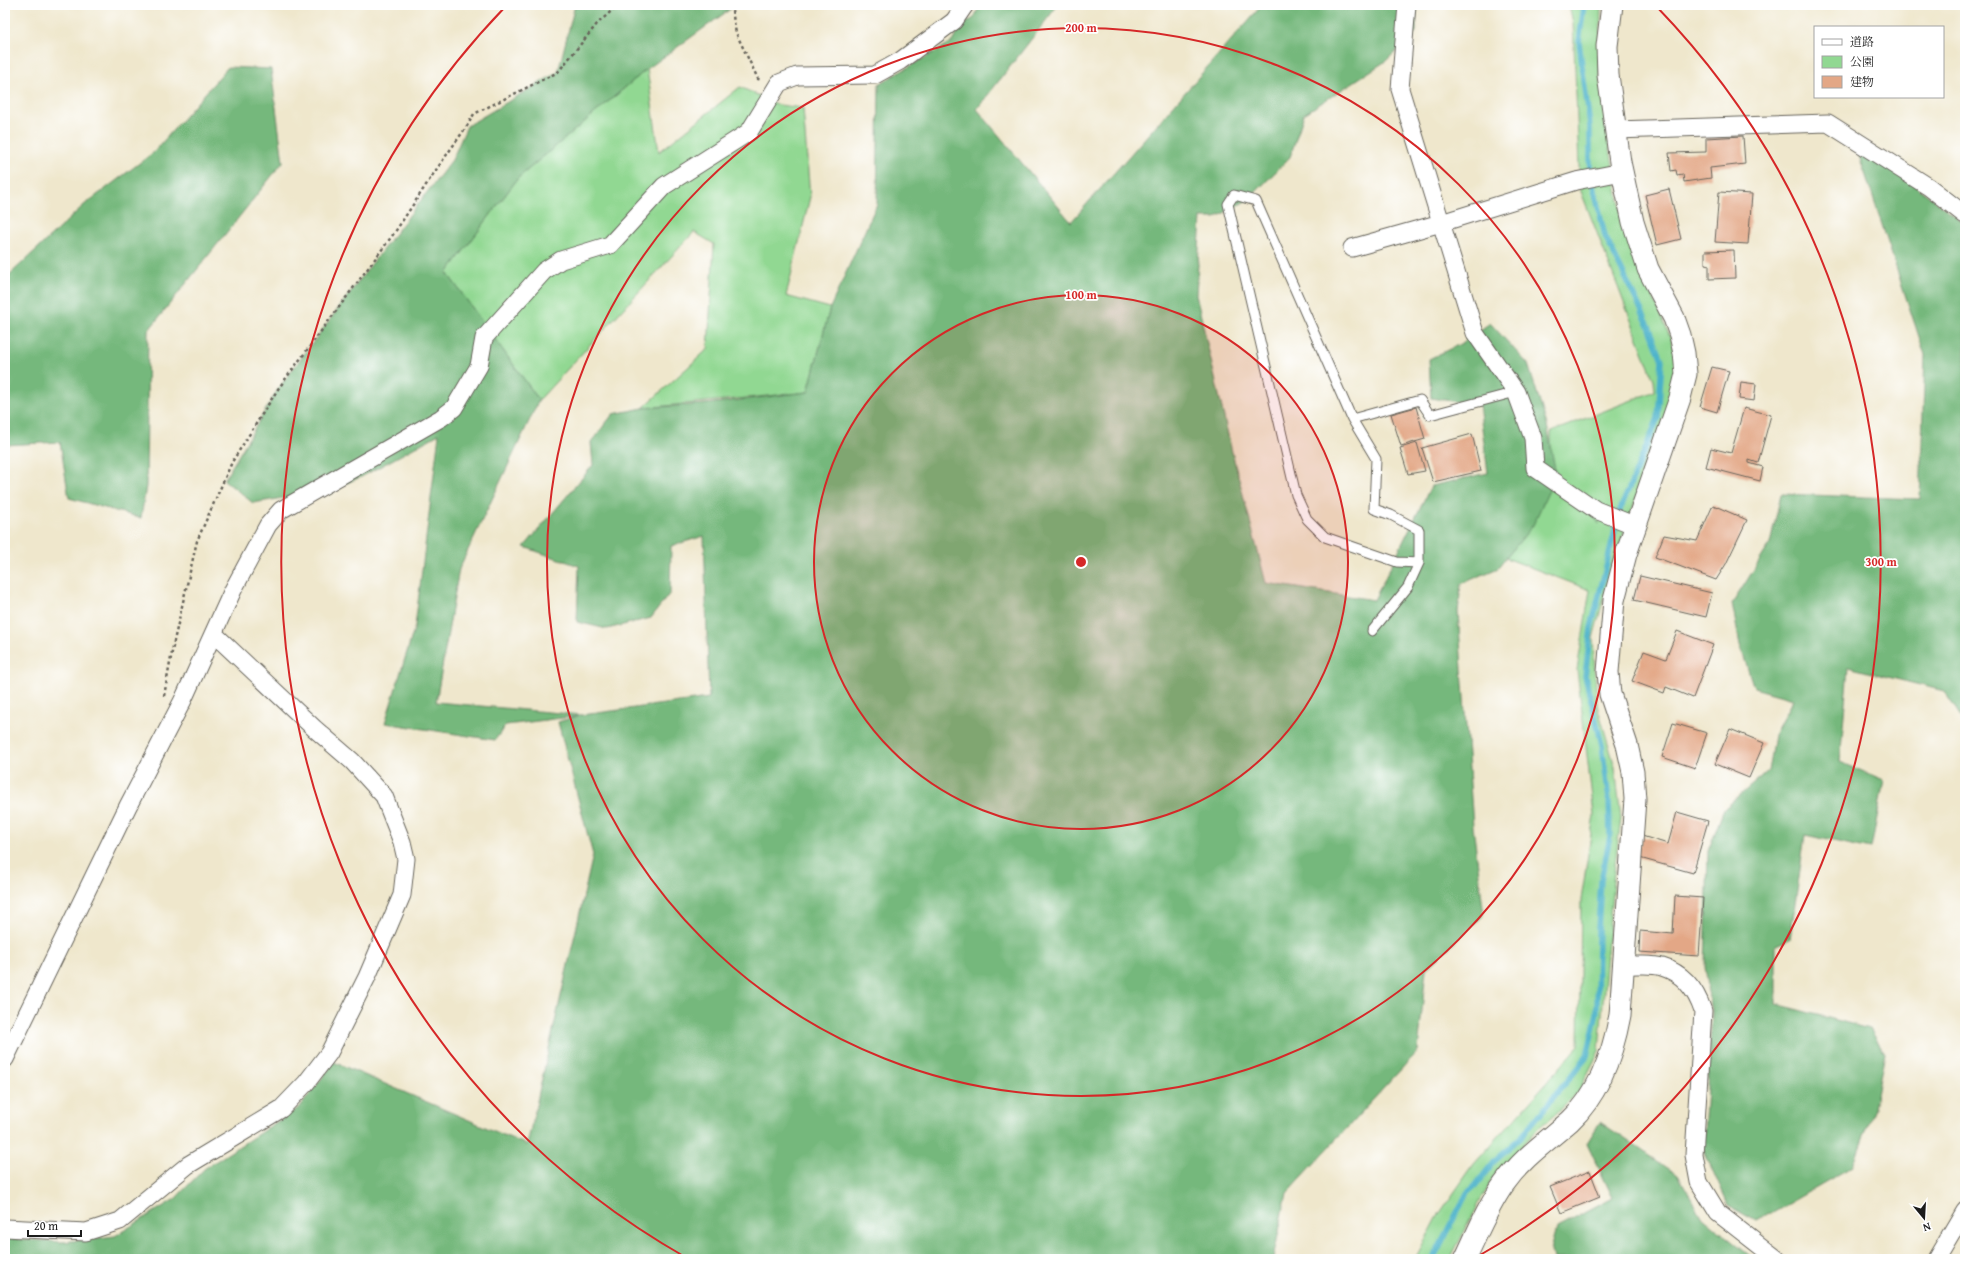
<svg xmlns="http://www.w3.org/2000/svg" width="1970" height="1264" font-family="'Gentium Book Plus','Noto Serif JP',serif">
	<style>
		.green { fill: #91d892; stroke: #567a57; fill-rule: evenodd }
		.forest { fill: #74b87c; stroke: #486a4c }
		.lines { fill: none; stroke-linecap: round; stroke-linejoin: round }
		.stream { stroke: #4ab1c9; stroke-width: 5.5 }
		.building { fill: #e3a786 }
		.service-casing { stroke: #66635a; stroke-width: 11 }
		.minor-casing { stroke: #66635a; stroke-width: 19 }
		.tertiary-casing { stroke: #66635a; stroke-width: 23 }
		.path { stroke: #66635a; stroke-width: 2.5; stroke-dasharray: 3 3; stroke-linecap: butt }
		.service { stroke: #fff; stroke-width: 9 }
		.minor { stroke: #fff; stroke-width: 17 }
		.tertiary { stroke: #fff; stroke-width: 21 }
		.ring { fill: none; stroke: #d62828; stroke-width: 2 }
		.centre { fill: #d62828; stroke: #fff; stroke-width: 2 }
		.ring-label { font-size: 12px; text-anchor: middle; font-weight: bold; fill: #d62828; stroke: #fff; stroke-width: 3.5; stroke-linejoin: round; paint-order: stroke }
	</style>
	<rect width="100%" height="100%" fill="#fff"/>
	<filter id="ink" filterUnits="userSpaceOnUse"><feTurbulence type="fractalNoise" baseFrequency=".025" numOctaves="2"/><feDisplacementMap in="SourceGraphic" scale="8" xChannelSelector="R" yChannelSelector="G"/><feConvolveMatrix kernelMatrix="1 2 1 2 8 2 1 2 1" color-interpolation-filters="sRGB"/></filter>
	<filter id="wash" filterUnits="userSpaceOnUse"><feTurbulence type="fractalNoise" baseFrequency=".012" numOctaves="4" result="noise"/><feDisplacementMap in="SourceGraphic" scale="16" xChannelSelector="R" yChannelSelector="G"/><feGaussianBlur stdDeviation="0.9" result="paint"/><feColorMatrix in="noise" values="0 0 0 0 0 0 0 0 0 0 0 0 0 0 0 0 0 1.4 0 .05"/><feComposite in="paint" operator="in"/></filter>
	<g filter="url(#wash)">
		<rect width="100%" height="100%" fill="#efe7cc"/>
		<path class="green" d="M1569,5H1601L1600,75L1605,118L1623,225L1670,337L1680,374L1614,561L1593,638L1597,705L1615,767L1621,818L1613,881L1599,1051L1578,1093L1542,1125L1493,1177L1450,1259H1415L1437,1217L1474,1164L1579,1046L1581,900L1594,815L1577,670L1590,590L1506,558L1533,525L1551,453V432L1655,391L1654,380L1580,189L1573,23ZM1562,482L1588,507L1599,524V523Z
			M647,69L659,152L740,87L779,105L803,108L810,197L786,296L830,308L808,392L643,408L708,349L714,244L694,232L539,400L447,273L518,178Z"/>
		<path class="forest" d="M575,5H736L647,69L518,178L447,273L539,400L459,569L436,702L582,715L709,698L704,536L671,546L670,593L651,618L607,629L577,622L579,566L524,547L593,465L591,442L613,414L643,408L706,404L808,392L830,308L877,204L879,84L952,42L961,26L974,18L980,5H1058L977,109L1071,222L1262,5H1416V32L1386,61L1304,114L1290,157L1249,199L1215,218H1201L1196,295L1232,452L1266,583L1374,600L1431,486L1488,473L1479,405L1431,398L1429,359L1462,343L1490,323L1528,364L1547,425L1556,475L1533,525L1498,568L1461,584L1458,612L1473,826L1484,915L1426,969L1418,1051L1287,1193L1273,1259H5V1238L63,1242L115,1236L175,1199L204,1169L300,1107L334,1062L527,1145L593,855L558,722L578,716L506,725L495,740L385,723L415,626L439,434L361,477L327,491L253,503L224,480L278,389L370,266L452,160L467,126L558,72Z
			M228,67L271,69L283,162L148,331L146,486L141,518L69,498L60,442L5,445V279L84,205L154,152Z
			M1854,140L1965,223V723L1944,691L1848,667L1840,762L1884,780L1871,849L1805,835L1790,939L1776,945V1004L1870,1029L1885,1053L1874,1109L1853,1166L1757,1221L1728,1205L1703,1149L1712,1012L1705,967L1708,851L1724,809L1768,771L1774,735L1793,699L1754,688L1740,645L1732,604L1770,544L1781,494L1920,499L1925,355Z
			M1600,1122L1678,1175L1703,1218L1754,1259H1553L1551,1250L1557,1228L1613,1198L1587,1143Z"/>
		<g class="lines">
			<path class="stream" d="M1433,1259L1467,1193L1475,1186L1496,1159L1522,1136L1587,1056L1597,1012L1598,929L1601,881L1610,836L1609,800L1602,745L1585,676L1591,628L1620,510L1658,418L1662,360L1649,326L1605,236L1590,172V126L1579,42L1584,5"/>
		</g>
		<g id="blocks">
			<path class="building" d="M1743,136L1745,164L1710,168L1711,178L1684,182L1683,174L1677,175L1676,170L1671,171L1669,153L1706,152V138Z
				M1669,189L1681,239L1657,245L1645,195Z
				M1719,192L1752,194L1748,244L1715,242Z
				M1734,250L1735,278L1709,279V265L1705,264V251Z
				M1712,367L1729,371L1717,412L1700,407Z
				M1741,382L1756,384L1754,401L1739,399Z
				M1416,407L1425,439L1401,446L1391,414Z
				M1744,408L1771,415L1758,463L1749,460V463L1763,467L1760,481L1706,467L1711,448L1731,453Z
				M1472,434L1481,471L1433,482L1422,448Z
				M1417,443L1425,471L1408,474L1400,448Z
				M1713,505L1747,520L1726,564L1716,580L1655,557L1664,535L1697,541Z
				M1640,576L1712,593L1706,617L1634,600Z
				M1677,631L1713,645L1693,698L1666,687L1664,693L1632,681L1644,651L1666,659Z
				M1673,723L1707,733L1695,768L1662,757Z
				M1730,729L1764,743L1749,778L1715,764Z
				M1677,812L1708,821L1693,873L1636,857L1642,836L1668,844Z
				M1675,896L1703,898L1699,956L1639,952L1640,931L1673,934Z
				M1590,1171L1600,1197L1561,1213L1550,1187Z"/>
		</g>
	</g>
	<g filter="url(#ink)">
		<use href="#blocks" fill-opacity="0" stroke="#66635a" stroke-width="1"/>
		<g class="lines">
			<g class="service-casing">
				<path id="service" d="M1352,419L1256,201L1234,195L1228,204L1296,495L1307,519L1325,537L1397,562L1419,563
					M1372,631L1408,587L1419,563V530L1391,515L1374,509L1376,459L1352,419L1420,400L1430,415L1516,392"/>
			</g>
			<g class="minor-casing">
				<path id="minor" d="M1407,5L1400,89L1475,333L1516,392L1533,438L1535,468L1596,510L1636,526
					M1616,130L1828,123L1929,187L1965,215
					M1352,248L1441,223L1576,181L1622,172
					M1624,965C1635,966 1651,963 1662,967C1683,973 1696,990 1703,1011L1694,1155L1699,1182L1718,1213L1777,1259
					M5,1059L128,806L183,700L233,590L268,525L281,510L441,418L454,408L479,366L484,338L544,271L561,260L610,245L664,186L749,132L779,83L797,76L875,75L900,61L954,21L965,5
					M5,1228L86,1232L120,1221L188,1165L281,1109L306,1083L329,1053L367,977L402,895L406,859L402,842L384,796L352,761L315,729L214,634
					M1936,1259L1965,1210"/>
			</g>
			<g class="tertiary-casing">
				<path id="tertiary" d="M1465,1259C1477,1234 1488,1206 1504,1184C1522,1158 1547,1141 1570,1121C1599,1094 1613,1053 1620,1015L1635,799L1633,772L1627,745L1610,694L1608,672L1614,600L1626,554L1680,398L1686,374L1684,353L1680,335L1674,318L1648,269L1633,222L1620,162L1608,75L1607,46L1612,5"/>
			</g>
			<path class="path" d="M731,5L736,33L758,79L762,80
				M164,696L174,641L197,541L232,462L278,389L395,232L436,170L467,126L474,114L558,72L597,24L618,5"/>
			<use href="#service" class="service"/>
			<use href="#minor" class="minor"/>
			<use href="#tertiary" class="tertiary"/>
		</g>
	</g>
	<circle cx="1081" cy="562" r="267" fill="#d62828" fill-opacity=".12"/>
	<g class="ring">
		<circle cx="1081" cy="562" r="267"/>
		<circle cx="1081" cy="562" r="534"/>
		<path d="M687 1258A800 800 0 0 1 506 6M1656 6A800 800 0 0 1 1475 1258"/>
	</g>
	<circle cx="1081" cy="562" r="6" class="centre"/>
	<g class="ring-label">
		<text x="1081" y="32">200 m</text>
		<text x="1081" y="299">100 m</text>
		<text x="1881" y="566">300 m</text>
	</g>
	<rect width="1970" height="1264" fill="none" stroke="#fff" stroke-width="20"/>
	<rect x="1814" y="26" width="130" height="72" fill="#ffffff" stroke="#a4a4a4"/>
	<rect x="1822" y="39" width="20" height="6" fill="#ffffff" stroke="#a4a4a4"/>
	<text x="1850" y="46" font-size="12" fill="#1c1c1c">道路</text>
	<rect x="1822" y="56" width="20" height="12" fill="#91d892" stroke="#a4a4a4"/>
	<text x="1850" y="66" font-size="12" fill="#1c1c1c">公園</text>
	<rect x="1822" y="76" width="20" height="12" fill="#e3a786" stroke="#a4a4a4"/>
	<text x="1850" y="86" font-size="12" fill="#1c1c1c">建物</text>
	<g transform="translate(1924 1218) rotate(162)" stroke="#ffffff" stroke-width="3" paint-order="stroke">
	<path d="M0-3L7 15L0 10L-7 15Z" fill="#1c1c1c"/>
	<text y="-6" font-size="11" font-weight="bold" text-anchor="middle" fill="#1c1c1c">N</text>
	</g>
	<path d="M28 1230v6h53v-6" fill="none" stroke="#1c1c1c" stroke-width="2"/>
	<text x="34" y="1230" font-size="12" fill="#1c1c1c" stroke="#ffffff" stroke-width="3" paint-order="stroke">20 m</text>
</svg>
